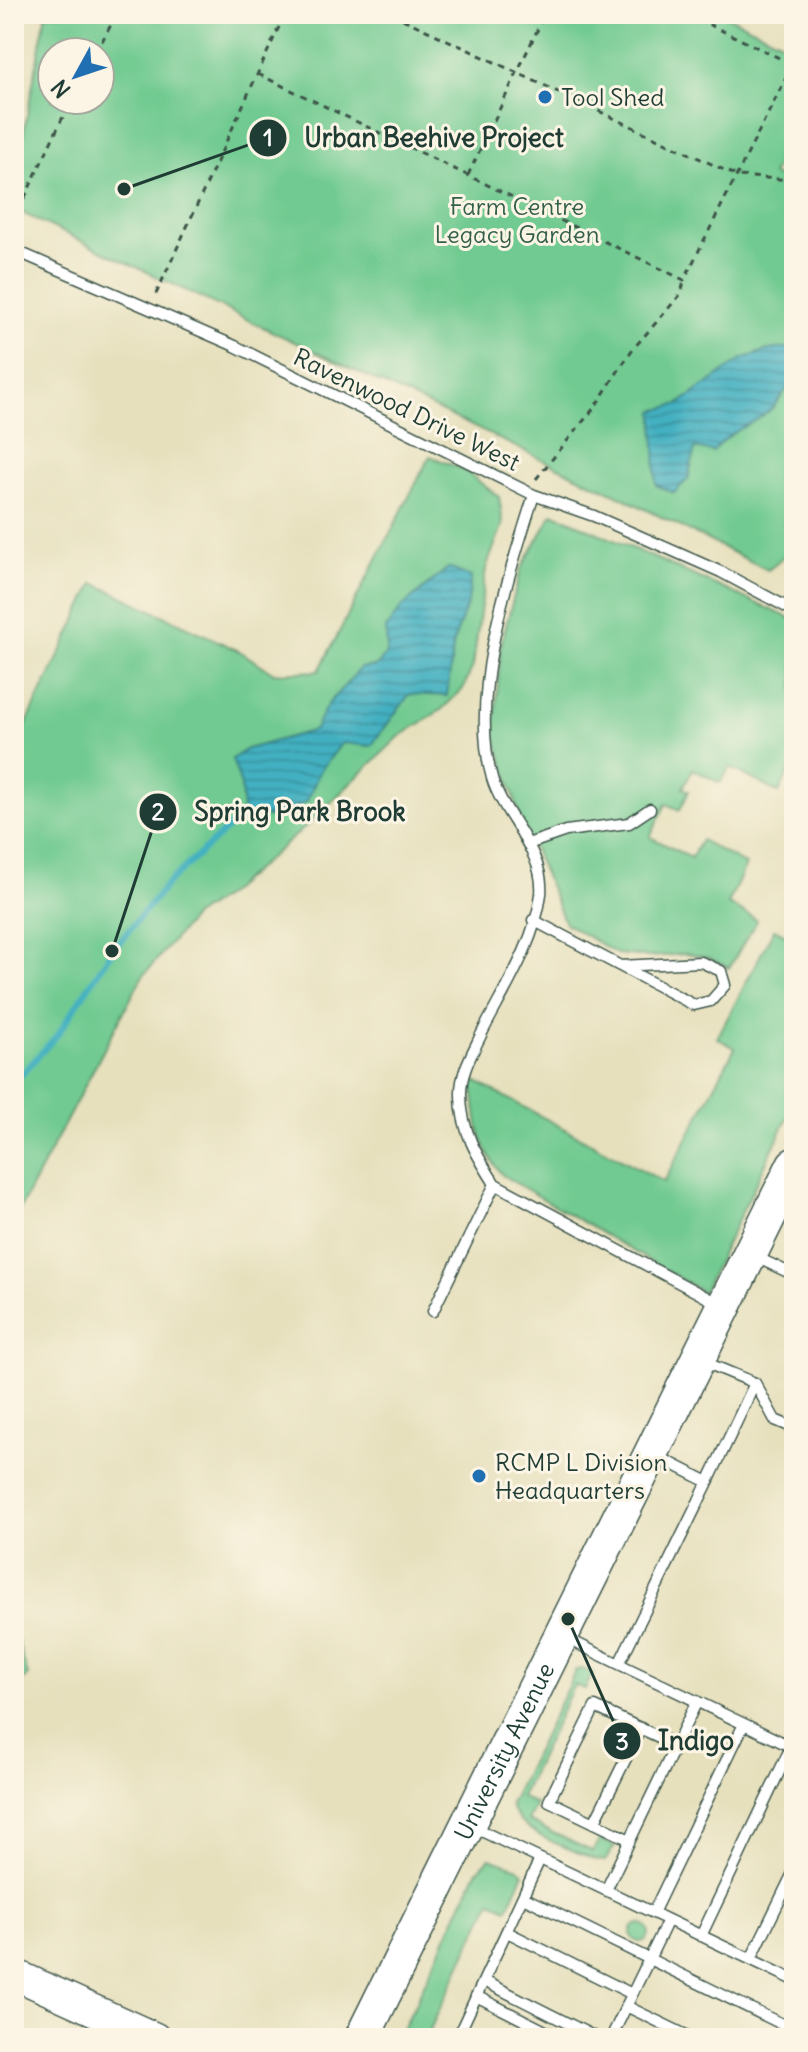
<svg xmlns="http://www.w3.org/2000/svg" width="808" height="2052" font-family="Delius,sans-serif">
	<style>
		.green { fill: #71ca91; stroke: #488462; stroke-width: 2; fill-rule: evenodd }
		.water { fill: url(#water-rules); stroke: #31767a; stroke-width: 2 }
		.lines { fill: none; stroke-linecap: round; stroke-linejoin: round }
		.stream { stroke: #43b0c1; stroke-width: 6 }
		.lane-casing { stroke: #3d5549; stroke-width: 13 }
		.secondary-casing { stroke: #3d5549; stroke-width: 33 }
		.primary-casing { stroke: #3d5549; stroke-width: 37 }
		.path { stroke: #3d5549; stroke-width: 3; stroke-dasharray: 6 6; stroke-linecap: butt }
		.lane { stroke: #fff; stroke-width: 10 }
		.secondary { stroke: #fff; stroke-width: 30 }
		.primary { stroke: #fff; stroke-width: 34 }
		.poi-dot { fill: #1f6fb2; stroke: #fcf5e5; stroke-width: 3 }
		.labels { text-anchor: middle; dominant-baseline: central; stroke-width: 6; stroke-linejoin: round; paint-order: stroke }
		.poi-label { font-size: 24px; fill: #1f3d34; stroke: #fcf5e5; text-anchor: start }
		.park-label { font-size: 24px; fill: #34604b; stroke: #fcf5e5 }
		.street-label { font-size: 24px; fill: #1f3d34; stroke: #fcf5e5 }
		.leader { fill: none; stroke: #1f3d34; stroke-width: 3 }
		.callout-dot { fill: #1f3d34; stroke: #fcf5e5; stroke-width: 3 }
		.mark-label { font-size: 24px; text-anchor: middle; font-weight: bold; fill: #fff }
		.callout-label { font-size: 26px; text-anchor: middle; font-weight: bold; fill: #1f3d34; stroke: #fcf5e5; stroke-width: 6; stroke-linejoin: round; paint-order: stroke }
	</style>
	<defs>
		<pattern id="water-rules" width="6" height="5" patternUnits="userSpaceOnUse" patternTransform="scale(2)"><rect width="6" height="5" fill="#43b0c1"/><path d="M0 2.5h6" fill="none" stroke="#37909e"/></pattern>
	</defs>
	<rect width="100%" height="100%" fill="#fcf5e5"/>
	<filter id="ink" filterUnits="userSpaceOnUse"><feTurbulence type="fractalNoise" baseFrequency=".0125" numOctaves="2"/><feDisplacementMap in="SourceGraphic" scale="16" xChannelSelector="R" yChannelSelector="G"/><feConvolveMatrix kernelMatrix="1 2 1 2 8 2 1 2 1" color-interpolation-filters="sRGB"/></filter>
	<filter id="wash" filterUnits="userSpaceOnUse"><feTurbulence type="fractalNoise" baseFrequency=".006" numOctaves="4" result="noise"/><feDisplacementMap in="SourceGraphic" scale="32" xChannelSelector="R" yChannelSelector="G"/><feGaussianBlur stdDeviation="1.8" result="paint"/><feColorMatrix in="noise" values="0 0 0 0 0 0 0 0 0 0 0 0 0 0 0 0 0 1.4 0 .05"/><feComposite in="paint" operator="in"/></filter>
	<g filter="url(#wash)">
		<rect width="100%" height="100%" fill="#e6e0bd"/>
		<path class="green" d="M46,14H723L794,48V129L772,175L794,183V516L789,513L784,523L794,528C794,548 783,559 768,570L613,493L14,209V184ZM52,52H100V100H52Z
			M430,456L464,470L499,497L503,524L486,568L473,666L463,689L441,710L399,737L303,829L226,895L193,917L142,977L14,1220V750L94,583L239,651L274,673L319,671Z
			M553,513L794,620V761L779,793L730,767L720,783L693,769L683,788L689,791L680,810L666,804L650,837L691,858L701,840L746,865L728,904L757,920L729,968L709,958L686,954L649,957L617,954L565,923L521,819L494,733L501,645L521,569Z
			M774,929L794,939V1105L703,1292L502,1175C476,1141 476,1120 473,1080L664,1182L735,1048L717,1038Z
			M14,1629L28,1676L14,1688Z
			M582,1669L593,1673L585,1689L574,1685L521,1797L536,1804L528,1821L593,1852L600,1839L615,1846L605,1861L596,1860C568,1847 519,1835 510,1804L576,1670Z
			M490,1858L519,1868L524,1873L508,1908L491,1901L426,2038H399L477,1871Z
			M631 1933a9 9 0 1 1 18 0a9 9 0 1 1-18 0Z"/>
		<path class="water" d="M794,347V383C782,391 779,403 769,411C748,428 731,429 713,452L695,448L688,479L674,493L656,485L654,411L679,404L742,359L768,350Z
			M448,568L471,577L468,602L454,640L447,696L410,694L371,746L342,743L320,771L307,801L279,818L243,814L241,785L232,759L247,749L315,730C328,696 339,695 360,668L377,666L387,652L386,628L403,606Z"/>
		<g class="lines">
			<path class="stream" d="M14,1083L58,1034L112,951L167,884L243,814"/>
		</g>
	</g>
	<g filter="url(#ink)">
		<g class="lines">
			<g class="lane-casing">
				<path id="lane" d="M14,250L235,346L534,495L594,516L721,572L794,611
					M534,495C509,574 468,696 492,778C503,816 545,851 541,894C535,943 504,990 482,1033C473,1052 460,1073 461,1095C461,1130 477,1156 495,1184L719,1304
					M528,844L566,831L629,823L650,809
					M533,920L694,1005L711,1001L725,985L721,971L701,962L620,966
					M756,1257L794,1275
					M433,1311L495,1184
					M702,1361L755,1383L775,1420L794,1428
					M708,1482L755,1383
					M566,1638L619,1664L708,1482L657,1456
					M619,1664L794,1748
					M594,1823L641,1728
					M471,1826L794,1980
					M630,1840L549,1801L595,1707L676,1745
					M606,1890L697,1701
					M523,1897L794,2030
					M653,1913L744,1724
					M507,1932L632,1994
					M701,1936L791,1747
					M751,1959L794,1871
					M484,1981L597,2038
					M476,1996L559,2038
					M626,2006L692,2038
					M457,2038L540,1859
					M611,2038L668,1920"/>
			</g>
			<g class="secondary-casing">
				<path id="secondary" d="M14,1974L155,2038"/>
			</g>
			<g class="primary-casing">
				<g id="primary">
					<path id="s1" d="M362,2038L794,1165"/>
				</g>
			</g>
			<path class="path" d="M392,14L737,176L794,180
				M687,14L792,64
				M96,52L117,14
				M258,74L684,280L793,64
				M468,175L545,14
				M14,220L71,100
				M156,294L285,14
				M536,479L594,408L632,350L681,294L684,281"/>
			<use href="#lane" class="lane"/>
			<use href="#secondary" class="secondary"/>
			<use href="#primary" class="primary"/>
		</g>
	</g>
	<g class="poi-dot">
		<circle cx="545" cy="97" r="8"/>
		<circle cx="479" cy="1476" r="8"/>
	</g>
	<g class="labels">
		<g class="poi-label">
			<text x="561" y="97">Tool Shed</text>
			<text x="495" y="1462">RCMP L Division<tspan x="495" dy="28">Headquarters</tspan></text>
		</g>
		<g class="park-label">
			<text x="517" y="206">Farm Centre<tspan x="517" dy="28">Legacy Garden</tspan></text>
		</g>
		<g class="street-label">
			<text transform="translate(407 409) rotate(26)">Ravenwood Drive West</text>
			<text stroke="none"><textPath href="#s1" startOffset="320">University Avenue</textPath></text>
		</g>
	</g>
	<path class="leader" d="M124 189L268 138M112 951L158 812M568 1619L622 1741"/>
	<g class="callout-dot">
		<circle cx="124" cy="189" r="8"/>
		<circle cx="112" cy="951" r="8"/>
		<circle cx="568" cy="1619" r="8"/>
		<circle cx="268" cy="138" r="20"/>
		<circle cx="158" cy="812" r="20"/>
		<circle cx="622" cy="1741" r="20"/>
	</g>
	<g class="mark-label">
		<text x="268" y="146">1</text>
		<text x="158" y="820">2</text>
		<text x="622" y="1750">3</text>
	</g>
	<g class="callout-label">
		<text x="434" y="147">Urban Beehive Project</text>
		<text x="300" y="821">Spring Park Brook</text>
		<text x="696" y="1750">Indigo</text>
	</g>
	<rect width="808" height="2052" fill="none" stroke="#fcf5e5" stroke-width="48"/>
	<g transform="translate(76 76) rotate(230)"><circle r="38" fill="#fcf5e5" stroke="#a4ab9e" stroke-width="2"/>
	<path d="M0-6L14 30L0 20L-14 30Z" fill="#1f6fb2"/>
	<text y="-12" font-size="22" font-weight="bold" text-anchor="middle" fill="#1f3d34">N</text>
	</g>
</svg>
